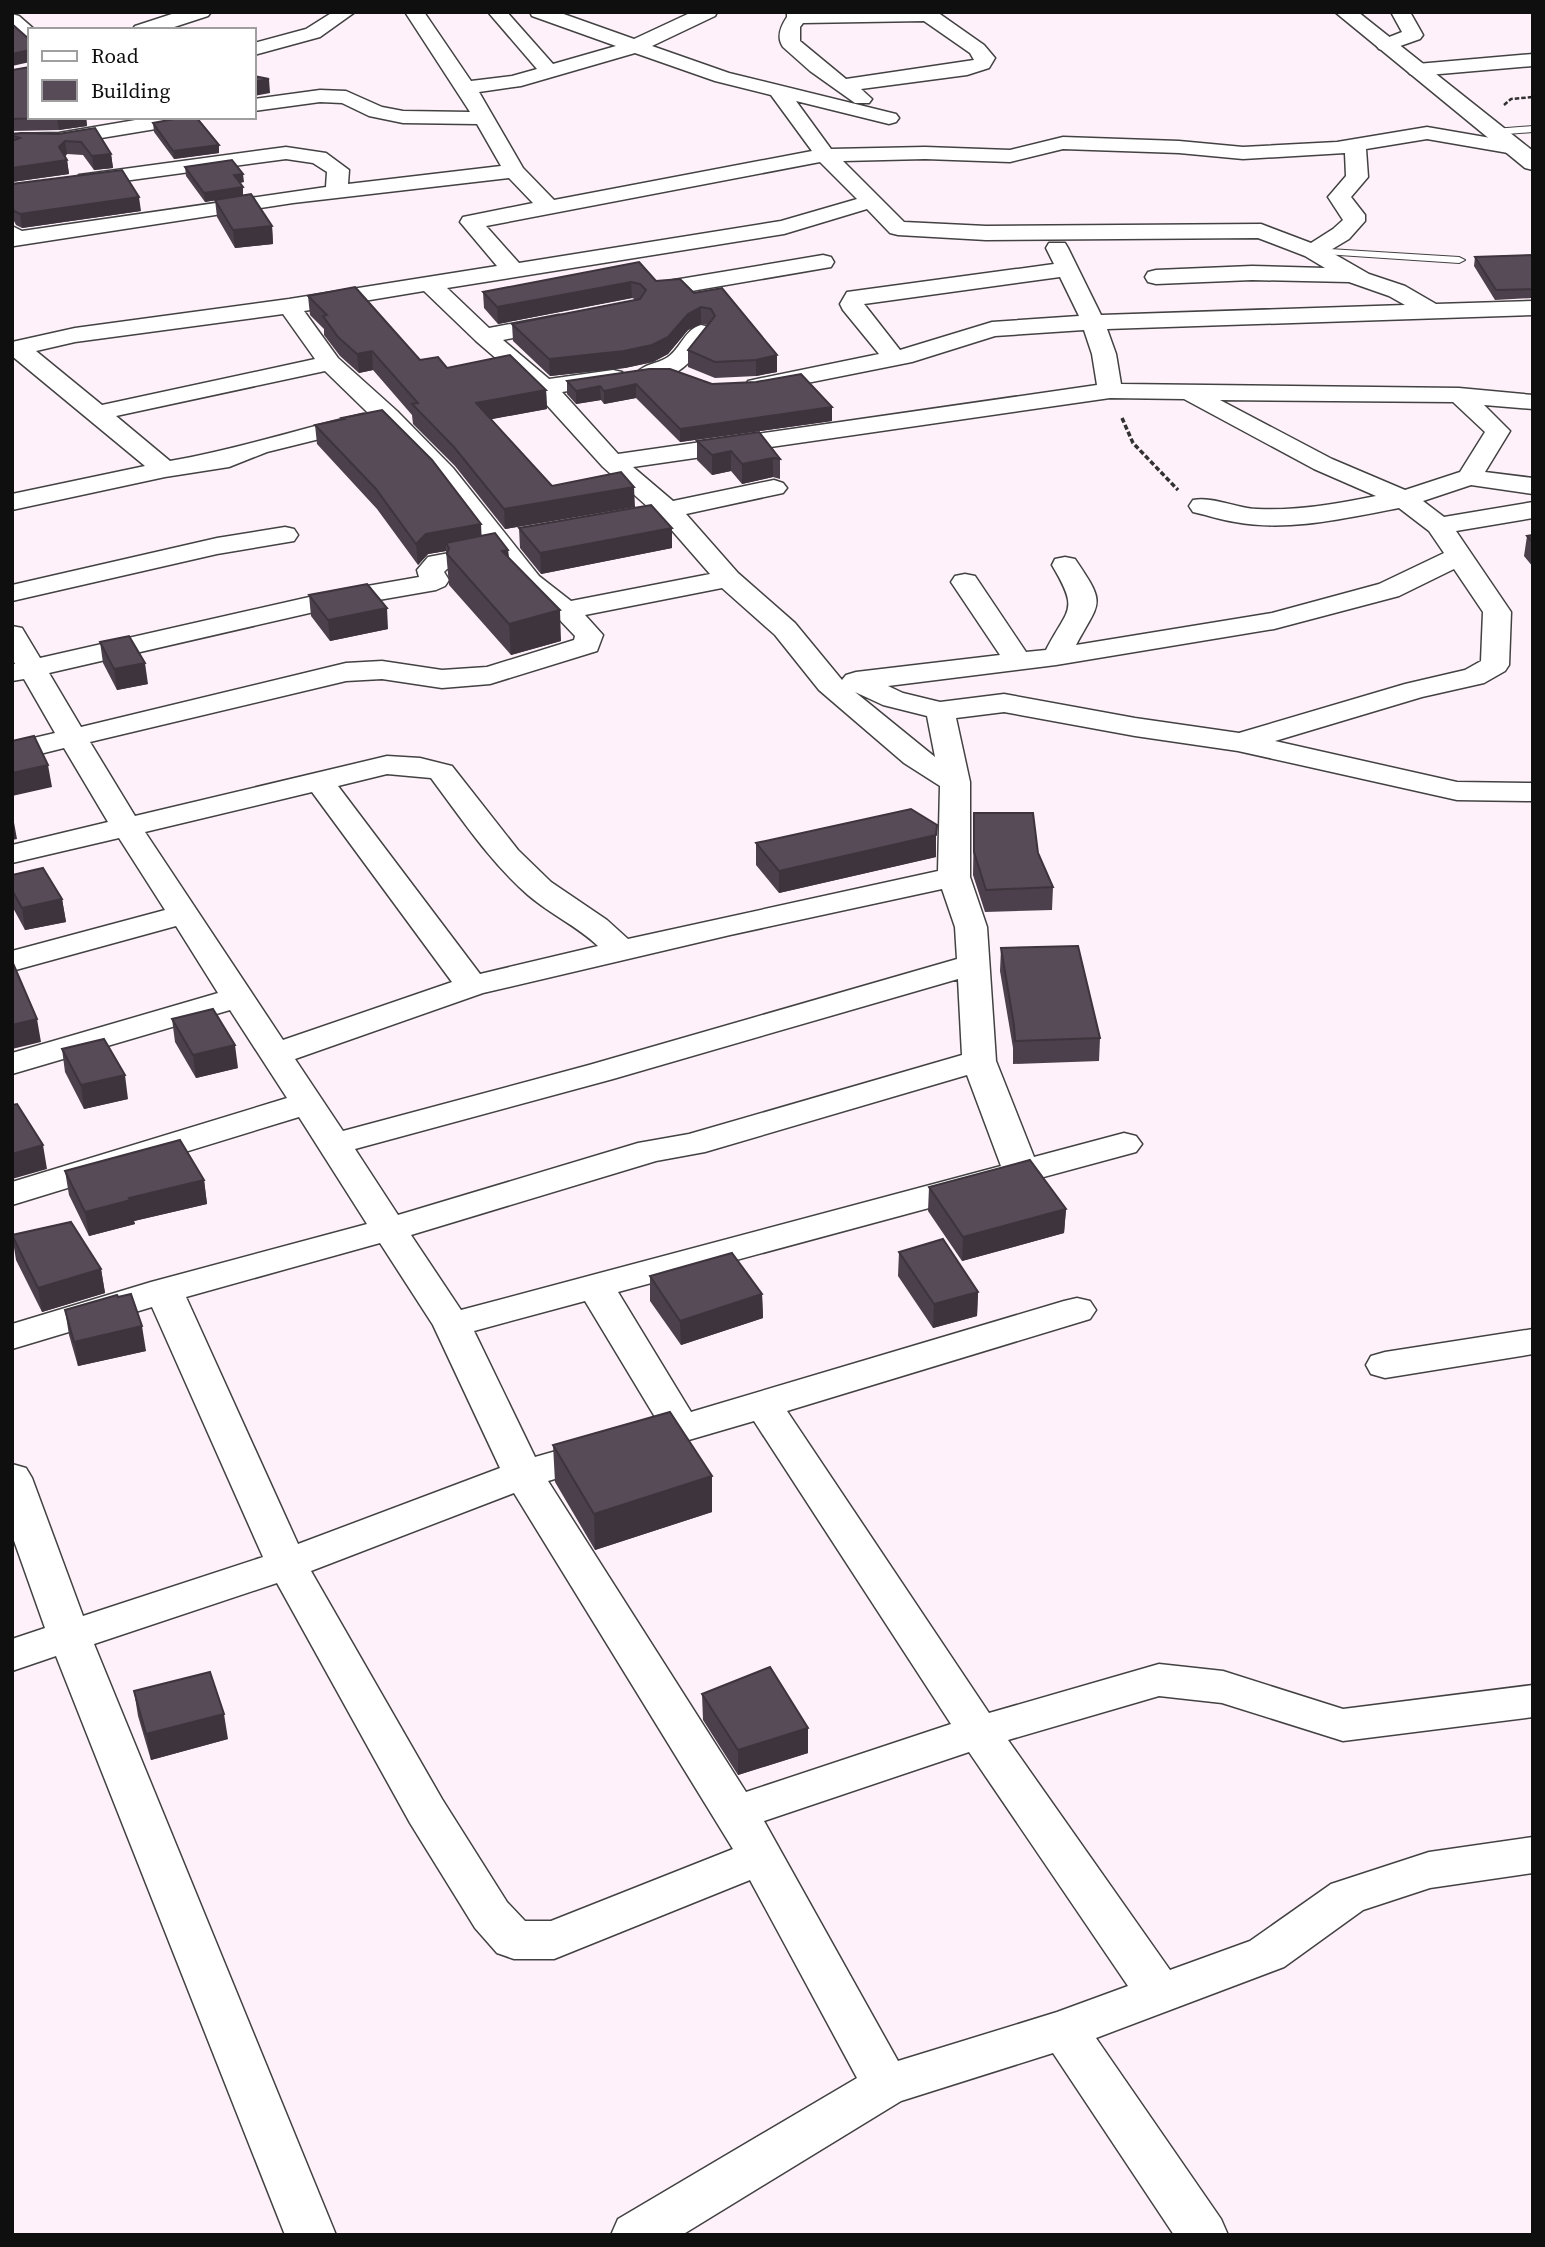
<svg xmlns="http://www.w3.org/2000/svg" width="1545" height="2247" font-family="'Source Serif 4',serif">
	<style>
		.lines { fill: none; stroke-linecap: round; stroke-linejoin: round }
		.service-casing { stroke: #424242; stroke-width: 2 }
		.minor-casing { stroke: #424242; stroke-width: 3 }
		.tertiary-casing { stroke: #424242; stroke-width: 3 }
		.path-far1 { stroke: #313131; stroke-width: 2.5; stroke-dasharray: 4.5 2; stroke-linecap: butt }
		.path { stroke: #313131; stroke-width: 3.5; stroke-dasharray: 5 2.5; stroke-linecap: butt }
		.service { fill: #fff; fill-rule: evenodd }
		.minor { fill: #fff; fill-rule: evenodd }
		.tertiary { fill: #fff; fill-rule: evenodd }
		.wall { fill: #4b404b }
		.shaded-wall { fill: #3d343d }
		.building { fill: #574b57; stroke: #3d343d; stroke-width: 2 }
	</style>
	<rect width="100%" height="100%" fill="#fff1fa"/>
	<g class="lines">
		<g class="service-casing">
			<path id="service" d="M1533,126V132L1494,135L1489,132L1494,129Z
				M1313,248L1459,257L1465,260L1459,263L1309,253V249Z"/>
		</g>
		<g class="minor-casing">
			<path id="minor" d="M333,12H355L320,37L254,55V43L306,29Z
				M405,12H424L471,81L512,76L537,69L488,12H507L553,64L616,46L532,16L530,12H558L634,39L692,12H717L715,16L652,46L729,73L896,114L899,118L896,122L889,124L796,101L831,149L925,147L1010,150L1063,137L1179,141L1243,147L1337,142L1427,127L1514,142L1521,144L1524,148L1521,152L1514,154L1427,139L1366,149L1368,177L1351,197L1365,215V221L1349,239L1329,251L1369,274L1405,286L1436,304L1533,301V315L1107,329L1116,354L1121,384L1459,388L1533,395V409L1484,405L1510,431L1485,472L1533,478V494L1471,485L1423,501L1444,517L1533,502V518L1456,531L1511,612L1509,665L1505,671L1484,683L1422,697L1275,741L1457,782L1533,783V801L1457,800L1238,751L1135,736L1004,712L956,718L970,782V877L987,927L996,1061L1034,1157L1124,1133L1136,1136L1142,1144L1136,1152L618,1292L691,1412L1064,1301L1077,1298L1090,1301L1096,1310L1090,1319L787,1411L989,1713L1159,1664L1223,1671L1343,1709L1533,1685V1717L1343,1741L1222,1703L1159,1696L1008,1740L1170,1970L1250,1941L1331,1884L1429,1852L1533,1837V1873L1430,1888L1363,1910L1284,1967L1096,2038L1221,2219L1228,2235H1174L1053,2053L901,2101L682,2235H611L618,2219L857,2078L750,1880L554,1959H514L497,1953L475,1928L410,1823L277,1583L94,1644L336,2235H285L56,1656L12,1671V1639L45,1628L12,1535V1464L26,1468L32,1478L83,1616L263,1557L152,1307L12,1349V1324L151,1282L367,1224L299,1117L12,1205V1182L287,1098L230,1010L12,1074V1053L218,993L176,926L12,971V951L165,910L119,838L12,863V845L108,822L64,748L12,761V743L55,733L24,679L12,681V664H15L12,658V626L22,628L40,658L327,593L419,577L417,570L428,557L487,546L435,478L325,371L116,416L170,461C235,450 299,429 363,414L372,416L375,421L372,426L267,452L229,467L165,477L12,510V494L145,466L12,356V342L75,328L289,299L497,266L460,222L463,217L533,203L509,178L293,203L14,246L12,226L22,231L326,187L327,172L313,163L286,159L87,186L79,185L76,180L79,175L87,174L286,147L326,153L349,170L348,184L501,166L477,124L403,123L369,116L342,103L320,102L254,111V99L320,90L346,91L382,107L403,111L470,112ZM635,53L715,81L771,95L812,151L554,200L523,168L479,92L521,86ZM1063,149L1179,153L1243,159L1345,153L1346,176L1328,197L1343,220L1333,229L1311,243L1261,224L986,226L904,222L843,161L925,159L1010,162ZM820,162L857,199L781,221L519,263L486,226ZM867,209L890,233L898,235L986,240L1258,238L1305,256L1325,268L1252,266L1156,270L1148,272L1145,277L1148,282L1156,284L1252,280L1349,282L1389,296L1405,305L1101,315L1068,248L1065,243H1049L1046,248L1054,264L847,292L840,304L843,310L879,354L757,379L748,381L745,386L748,391L757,393L912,362L995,336L1084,330L1092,354L1097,385L618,454L562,392L622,382L625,377L622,372L613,370L549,379L503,340L567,327L571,322L567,317L559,315L489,328L447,288L784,234ZM1060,277L1079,316L992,322L900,350L864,304ZM424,291L476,341L535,392L603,467L648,507L641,508L637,514L641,520L650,522L662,519L710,574L571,601L539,576L453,468L397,411L338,358L304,311ZM283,314L315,359L102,405L36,351L75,342ZM1110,398L1184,399L1314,469L1376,496C1337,504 1297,511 1257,509C1236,508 1212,496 1193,500L1189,506L1193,512C1207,515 1221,520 1235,522C1289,532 1346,518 1399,508L1429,531L1444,553L1379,584L1272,613L1076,645C1100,600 1107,606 1075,559L1065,557L1055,559L1052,565C1080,612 1068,607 1046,650L1026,652L975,576L965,574L955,576L951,582L1000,655L856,672L846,675L842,680L795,623L738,573L686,514L783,493L787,488L783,483L774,480L673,501L633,467ZM1220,400L1453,402L1485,432L1460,472L1405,490L1332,459ZM498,560L519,588L556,616L575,636L574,640L487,667L442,670L382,661L346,663L81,727L49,673L327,609L436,590L445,586L449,580L444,572L447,569ZM1454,569L1483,612L1481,661L1465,670L1405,684L1239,733L1135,718L1004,694L940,702L903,693L888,686L1056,665L1274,629L1399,596ZM722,588L775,635L819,690L904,763L940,786L938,871L628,939L607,920L551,882L518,850L452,766L420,758L387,756L135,816L90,742L346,681L382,679L442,688L490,684L597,651L603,635L585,615ZM855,692L883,705L927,716L935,757ZM387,774L431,778C461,818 490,862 528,895C550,914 577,926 598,946L480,974L338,786ZM312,792L452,982L283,1040L145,832ZM942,889L955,927L957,959L589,1065L343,1131L295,1059L483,993L730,935ZM958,979L962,1055L689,1134L638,1143L398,1215L355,1149L613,1079ZM967,1075L1001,1166L461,1310L411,1235L656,1161L705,1152ZM380,1243L433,1325L500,1468L298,1544L186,1297ZM585,1301L658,1422L535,1457L474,1331ZM754,1421L951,1724L746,1792L548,1481ZM514,1493L733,1849L551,1921H525L507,1902L442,1799L311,1571ZM969,1752L1128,1986L1057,2012L898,2061L764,1821Z
				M787,12H937L984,45L995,58L989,68L967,75L861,89L872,99L869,103H855L810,71L783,47C776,37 781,26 787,17ZM924,21L970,53L974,60L846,79L800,41V27L803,23Z
				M1391,12H1410L1423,35L1420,39L1386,51L1379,49L1376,45L1379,41L1402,32Z
				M12,14L19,16L35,30H30V41L12,30Z
				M1533,54V66L1417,76L1410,74L1407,70L1410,66L1417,64Z
				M153,117H202L192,123L59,145L23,144L12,147V134L59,133Z
				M823,255L831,257L834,262L831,267L674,294L666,292L663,287L666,282L674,280Z
				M701,325L709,327L713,332C696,356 675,387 640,378L637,373C643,364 658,364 668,357C681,348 685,329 701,325Z
				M285,527L294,529L298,535L294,541L217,554L12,601V585L217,538Z
				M1533,1329V1354L1385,1378L1371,1374L1366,1365L1371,1356L1385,1352Z"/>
		</g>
		<g class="tertiary-casing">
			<path id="tertiary" d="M178,12H211L208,16L165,30H132L135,26Z
				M1335,12H1358L1533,151V170L1525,168Z"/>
		</g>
		<path class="path-far1" d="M1504,105L1511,99L1533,97"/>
		<path class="path" d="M1122,418L1133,443L1178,490"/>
		<use href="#service" class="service"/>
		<use href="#minor" class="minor"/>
		<use href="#tertiary" class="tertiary"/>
	</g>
	<path class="wall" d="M12,70L86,117L87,126L59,130L12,131Z
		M153,123L219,153L174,159L154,132Z
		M95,128L111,154L113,168L94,170L83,155L67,154L65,157L67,160L69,174L12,182V135L58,134Z
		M185,167L244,182L240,183L243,195L272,226L273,244L235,248L217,217L215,200L205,202L186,176Z
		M12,184L141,211L22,228L16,225L12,217Z
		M1533,255V298L1495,300L1474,266L1475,257Z
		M656,281L694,293L777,355V372L756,376L715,378L688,367V350L708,325L701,324L688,330L668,354L653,362L625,368L550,376L513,341L512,324L637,300L632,298L498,324L484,308L483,292Z
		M308,296L420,360L447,368L546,390L547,409L491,419L552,486L635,507L505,529L455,466L413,424L412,415L373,370L359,373L340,356L324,335V329L310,315Z
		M567,381L712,384L832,421L680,442L636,398L604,404L601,400L576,404L567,394Z
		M342,418L482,536L508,550L509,558L561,641L511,655L449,585L446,551L428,554L418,565L377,509L317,444L315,425L342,420Z
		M697,441L780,459V479L773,477L742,484L731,471L712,475L697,460Z
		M519,528H672V548L541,574L520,548Z
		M1533,535V567L1524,556L1527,536Z
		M309,595L388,629L330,641L311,616Z
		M100,642L148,684L117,690L103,663Z
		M974,813L1038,853L1053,887L1052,910L985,912L973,875Z
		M756,843L936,857L779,893L756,865Z
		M12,875L62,899L66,922L25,930L12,906Z
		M1001,948L1100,1038L1099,1061L1013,1064V1048L1000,971Z
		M172,1019L238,1068L196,1078L175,1042Z
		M62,1049L128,1099L84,1109L65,1072Z
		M65,1171L204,1180L207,1204L134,1221L135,1224L89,1236L69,1195Z
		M929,1187L1066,1209L1064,1233L962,1261L928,1211Z
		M12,1235L101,1269L105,1293L42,1312L16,1260Z
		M899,1252L978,1292L977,1316L933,1328L898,1276Z
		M650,1276L762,1294L763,1318L681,1345L650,1301Z
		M118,1297L146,1351L78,1366L69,1335L65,1310Z
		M553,1445L712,1512L595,1550L555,1482Z
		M134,1691L228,1739L151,1760L138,1716Z
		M702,1694L808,1728V1753L738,1775L703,1720Z"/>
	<path class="shaded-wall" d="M30,50V62L12,66V54Z
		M269,79L270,93L254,96V82Z
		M61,117H86L87,126L59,130L57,118Z
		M65,141L67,154L60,161L59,147Z
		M219,145V153L174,159L173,151Z
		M111,154L113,168L94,170L92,156Z
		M67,160L69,174L12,182V168Z
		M243,174L244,182L235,183L234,175Z
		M243,187V196L205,202L204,193Z
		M139,197L141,211L22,228L20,214Z
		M272,226L273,244L235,248L233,230Z
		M631,282L632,298L498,324L497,307Z
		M701,307V324L688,330L668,354L653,362L625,368L550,376L549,359L688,314Z
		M372,351L373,370L359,373L357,354Z
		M777,355V372L756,376V360Z
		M636,384V398L604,404V391Z
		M600,386L601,400L576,404V391Z
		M546,390L547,409L477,422L476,403Z
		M832,407V421L680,442V429Z
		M731,451V471L712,475V455Z
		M773,458V477L742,484V464Z
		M634,487L635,507L505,529L504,509Z
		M481,524L482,544L449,548L446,543V551L428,554L418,565L416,544L426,534Z
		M672,528V548L541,574L540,553Z
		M508,550L510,580L502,551Z
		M387,608L388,629L330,641L328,620Z
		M560,610L561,641L511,655L509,624Z
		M145,663L148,684L117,690L114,669Z
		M48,765L52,787L12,796V773Z
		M12,817H13L17,839L12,840Z
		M936,835V857L779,893V871Z
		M62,899L66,922L25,930L22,908Z
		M37,1019L41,1042L12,1049V1025Z
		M235,1045L238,1068L196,1078L193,1055Z
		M125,1075L128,1099L84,1109L81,1085Z
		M43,1145L47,1169L12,1179V1154Z
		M204,1180L207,1204L134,1221L135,1224L89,1236L85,1212L129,1198Z
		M1066,1209L1064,1233L962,1261L963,1237Z
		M101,1269L105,1293L42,1312L38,1288Z
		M978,1292L977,1316L933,1328L934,1304Z
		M762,1294L763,1318L681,1345L680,1321Z
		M142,1326L146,1351L78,1366L74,1342Z
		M712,1476V1512L595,1550L594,1514Z
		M224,1714L228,1739L151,1760L146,1734Z
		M808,1728V1753L738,1775V1750Z"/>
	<path class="building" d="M12,24L30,40V50L12,54Z
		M30,67V117H61L12,119V70Z
		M254,76L269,79L254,82Z
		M185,117H196L219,145L173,151L153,123Z
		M95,128L111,154L92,156L81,142L65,141L59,147L67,160L12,168V141L20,138L12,135L21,133L58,134Z
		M232,160L243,174L234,175L243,187L204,193L185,167Z
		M122,170L139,197L20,214L14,211L12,207V184Z
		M251,194L272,226L233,230L215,200Z
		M1533,255V289L1496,290L1475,257Z
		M639,262L656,281L680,279L694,293L722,288L777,355L756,360L715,362L688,350L715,316L711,309L701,307L688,314L668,337L652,345L624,351L549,359L512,324L640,299L646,290L640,284L631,282L497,307L483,292Z
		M355,287L420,360L438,357L447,368L510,355L546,390L476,403L552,486L621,472L634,487L504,509L454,447L412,404L418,403L372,351L357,354L338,337L323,316L327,315L308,296Z
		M649,369H670L712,384L756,382L801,374L832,407L680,429L636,384L604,391L600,386L576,391L567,381Z
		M382,410L432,460L481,524L426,534L416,544L376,489L315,425L344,419L342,418Z
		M759,432L780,459L773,458L742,464L731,451L712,455L697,441Z
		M651,505L672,528L540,553L519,528Z
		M495,533L508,550L502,551L560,610L509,624L447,554L449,548L446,543Z
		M1533,535V543L1527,536Z
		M367,584L387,608L328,620L309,595Z
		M129,636L145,663L114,669L100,642Z
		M34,736L48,765L12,773V741Z
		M911,809L937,825L936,835L779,871L756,843Z
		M974,813H1033L1038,853L1053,887L986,890L974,852Z
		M43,868L62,899L22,908L12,890V875Z
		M1078,946L1100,1038L1015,1041L1014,1025L1001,948Z
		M12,961L37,1019L12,1025Z
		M213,1009L235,1045L193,1055L172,1019Z
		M104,1039L125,1075L81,1085L62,1049Z
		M17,1104L43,1145L12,1154V1105Z
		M180,1140L204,1180L129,1198L131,1200L85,1212L65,1171Z
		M1030,1160L1066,1209L963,1237L929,1187Z
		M71,1222L101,1269L38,1288L12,1235Z
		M943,1239L978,1292L934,1304L899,1252Z
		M732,1253L762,1294L680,1321L650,1276Z
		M131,1294L142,1326L74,1342L65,1310L117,1295L118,1297Z
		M670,1412L712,1476L594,1514L553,1445Z
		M770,1667L808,1728L738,1750L702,1694Z
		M210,1672L224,1714L146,1734L134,1691Z"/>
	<rect width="1545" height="2247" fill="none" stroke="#0f0f0f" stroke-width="28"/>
	<rect x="28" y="28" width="228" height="91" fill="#ffffff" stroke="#9f9f9f" stroke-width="2"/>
	<rect x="42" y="51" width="35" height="10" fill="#ffffff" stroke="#9f9f9f" stroke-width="2"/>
	<text x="91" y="63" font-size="21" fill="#0f0f0f">Road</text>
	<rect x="42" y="80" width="35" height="21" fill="#574b57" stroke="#9f9f9f" stroke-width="2"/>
	<text x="91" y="98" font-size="21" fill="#0f0f0f">Building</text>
</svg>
